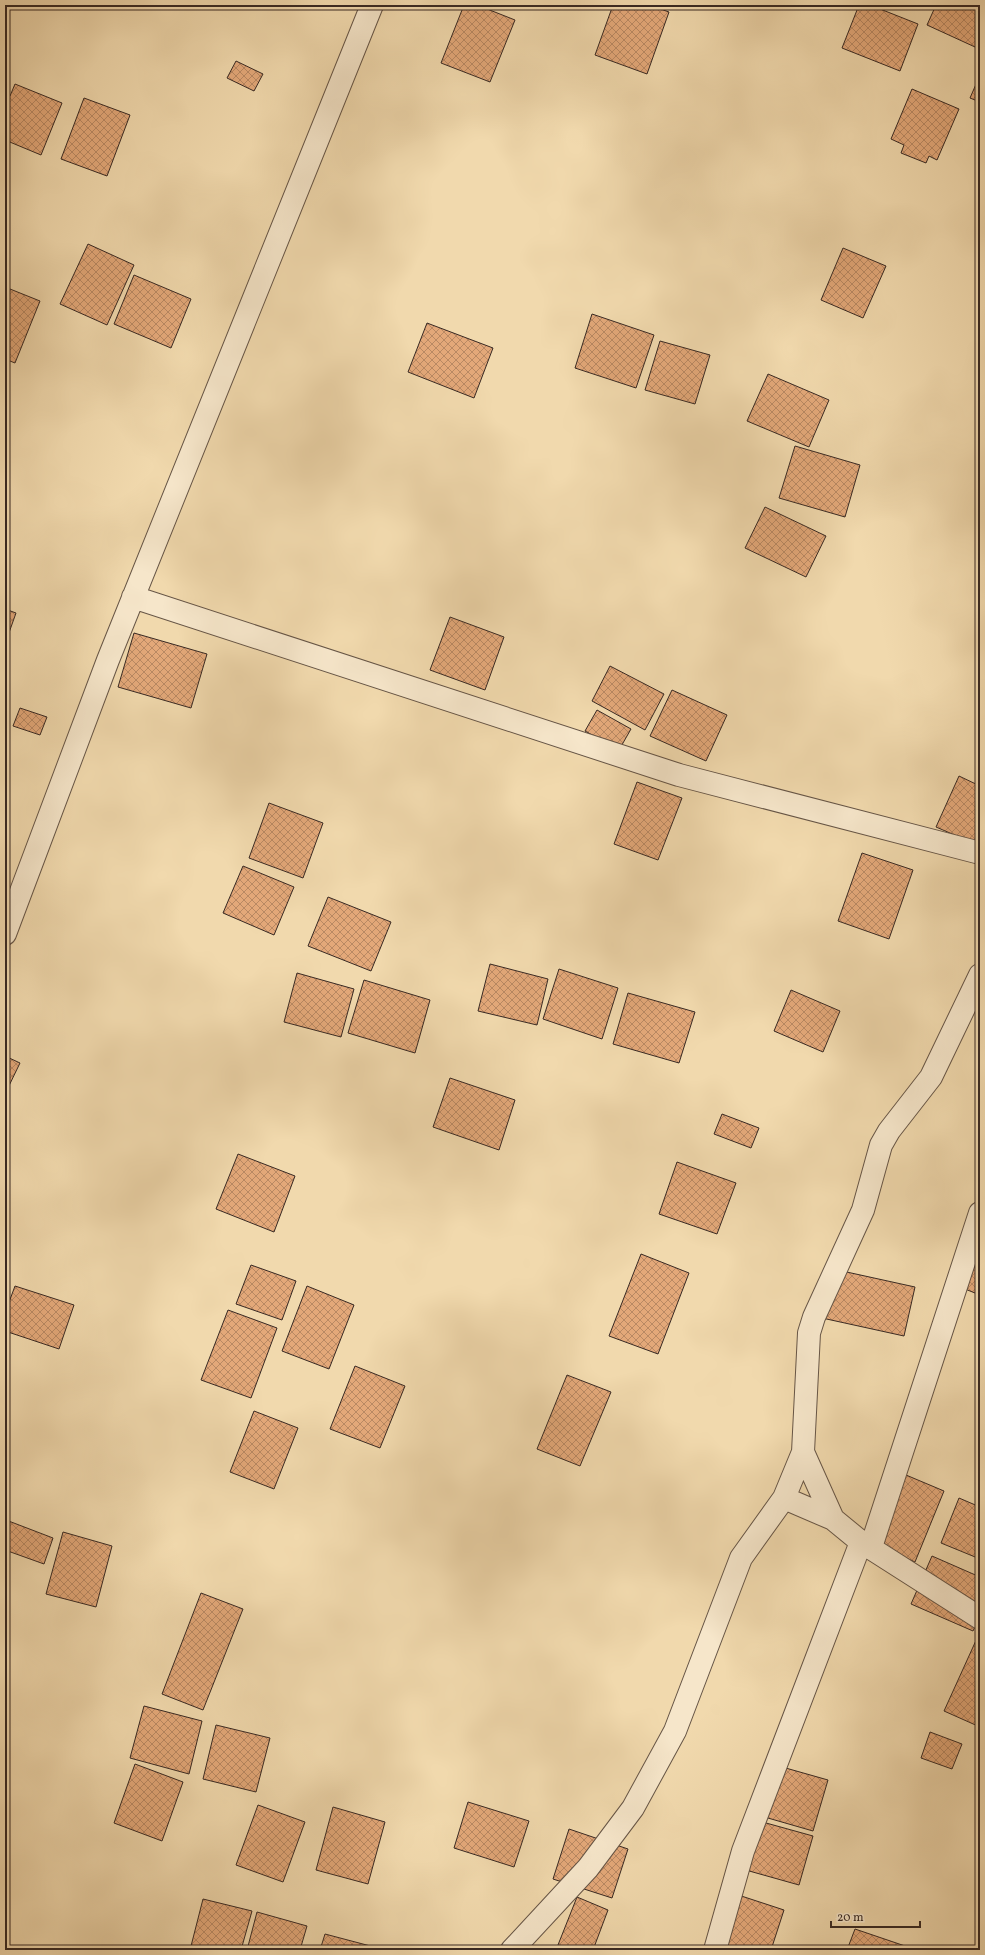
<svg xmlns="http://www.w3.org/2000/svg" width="985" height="1955" font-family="Vollkorn,serif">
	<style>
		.building { fill: url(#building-cross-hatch); stroke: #382923 }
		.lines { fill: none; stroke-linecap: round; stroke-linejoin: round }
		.street-casing { stroke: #665546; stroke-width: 24 }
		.street { stroke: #f6e6ca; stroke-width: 22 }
	</style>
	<defs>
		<pattern id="building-cross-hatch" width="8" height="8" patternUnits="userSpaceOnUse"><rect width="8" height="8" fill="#e3a879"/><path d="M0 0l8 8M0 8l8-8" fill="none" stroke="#b98963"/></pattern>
	</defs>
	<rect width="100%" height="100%" fill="#f1d9ad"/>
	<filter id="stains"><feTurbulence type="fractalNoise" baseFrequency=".005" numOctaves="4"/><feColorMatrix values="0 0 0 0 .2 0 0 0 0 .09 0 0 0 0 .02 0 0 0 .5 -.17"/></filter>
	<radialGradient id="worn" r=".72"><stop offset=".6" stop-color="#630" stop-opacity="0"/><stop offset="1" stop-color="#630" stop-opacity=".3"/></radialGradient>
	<path class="building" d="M464,5H477L515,20L490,82L441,63Z
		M613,5H649L669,12L647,74L595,55Z
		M859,5H870L918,24L900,71L842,48Z
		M936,5H980V36L975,47L927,25Z
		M236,61L263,74L254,91L227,78Z
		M980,75V102L970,98Z
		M15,84L62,103L41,155L5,140V94L10,96Z
		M912,89L959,109L937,160L929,156L926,163L901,153L904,145L891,139Z
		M84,98L130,115L107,176L61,159Z
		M88,244L134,265L107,325L60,304Z
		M843,248L886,266L863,318L821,300Z
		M134,275L191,299L171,348L114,324Z
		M5,287L40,301L15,363L5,359Z
		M592,314L654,335L636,388L575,368Z
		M427,323L493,348L474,398L408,372Z
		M660,341L710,355L695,404L645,390Z
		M768,374L829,400L809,447L747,421Z
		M795,446L860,465L845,517L779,498Z
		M765,507L826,536L806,577L745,548Z
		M5,609L16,613L5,644Z
		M450,617L504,637L485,690L430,670Z
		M134,633L207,654L191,708L118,687Z
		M610,666L664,694L645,730L592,701Z
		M672,690L727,715L706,761L650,736Z
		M20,708L47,717L40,735L13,726Z
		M597,710L631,729L619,750L585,731Z
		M959,776L980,786V846L936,827Z
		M637,782L682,798L658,860L614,844Z
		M269,803L323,823L303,878L249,858Z
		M862,853L913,870L889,939L838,921Z
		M243,866L294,887L274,935L223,913Z
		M328,897L391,922L371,971L308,946Z
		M490,964L548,979L537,1025L478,1011Z
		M559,969L618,988L602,1039L543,1019Z
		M297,973L354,989L341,1037L284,1022Z
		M364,980L430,1000L415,1053L348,1033Z
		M791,990L840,1011L823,1052L774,1031Z
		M628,993L695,1012L679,1063L613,1044Z
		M5,1056L20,1063L5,1094Z
		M450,1078L515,1100L499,1150L433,1127Z
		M722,1114L759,1128L751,1148L714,1134Z
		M238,1154L295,1176L274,1232L216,1209Z
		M677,1162L736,1183L717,1234L659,1214Z
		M980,1253V1295L965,1289Z
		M641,1254L689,1273L658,1354L609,1336Z
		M251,1265L296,1281L282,1320L236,1304Z
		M833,1269L915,1287L904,1336L822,1318Z
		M15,1286L74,1305L59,1349L5,1331V1313Z
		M307,1286L354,1305L329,1369L282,1351Z
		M228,1310L277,1328L251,1398L201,1380Z
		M355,1366L405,1386L380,1448L330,1429Z
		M567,1375L611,1392L580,1466L537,1449Z
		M254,1411L298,1428L274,1489L230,1472Z
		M906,1475L944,1491L915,1562L876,1545Z
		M959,1498L980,1507V1559L941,1543Z
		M6,1520L53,1538L44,1564L5,1550Z
		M63,1532L112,1546L96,1607L46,1594Z
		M932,1556L980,1577V1616L973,1631L911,1604Z
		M201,1593L243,1609L203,1710L162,1694Z
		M978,1636L980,1638V1727L944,1711Z
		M144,1706L202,1721L189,1774L130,1758Z
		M216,1725L270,1738L256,1792L203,1779Z
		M930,1732L962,1744L952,1769L921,1758Z
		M768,1763L828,1780L813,1831L754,1814Z
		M135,1764L183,1782L162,1841L114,1823Z
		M468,1802L529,1821L514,1867L454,1848Z
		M258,1805L305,1822L283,1882L236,1865Z
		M333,1807L385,1822L368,1884L316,1870Z
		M748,1818L813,1836L799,1885L735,1867Z
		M569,1829L628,1849L612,1898L553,1879Z
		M723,1890L784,1910L771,1950H739L707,1940Z
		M577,1897L608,1910L593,1950H556Z
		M203,1899L252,1911L241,1950H190Z
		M257,1912L307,1926L300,1950H247Z
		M855,1929L911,1948L910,1950H847Z
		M325,1934L378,1948L377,1950H320Z"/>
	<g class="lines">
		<g class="street-casing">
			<path id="street" d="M133,597L679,775L980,853
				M5,934L108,660L372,5
				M803,1452L833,1519
				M784,1498L833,1519L861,1542L980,1618
				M871,1547L980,1213
				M512,1950L588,1868L633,1808L675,1731L741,1558L784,1498L803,1452L809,1333L814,1317L863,1210L881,1145L889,1131L931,1077L980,975
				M715,1950L743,1851L861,1542"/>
		</g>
		<use href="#street" class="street"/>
	</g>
	<rect width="985" height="1955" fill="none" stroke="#f1d9ad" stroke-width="20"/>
	<rect x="6" y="6" width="973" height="1943" fill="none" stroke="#382923" stroke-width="2"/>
	<rect x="10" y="10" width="965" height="1935" fill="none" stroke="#382923"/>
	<path d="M831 1921v6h89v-6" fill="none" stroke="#382923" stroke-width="2"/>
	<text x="837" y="1921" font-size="12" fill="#382923" stroke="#f6e6ca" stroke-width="3" paint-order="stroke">20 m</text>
	<rect width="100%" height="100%" filter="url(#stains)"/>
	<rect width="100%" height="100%" fill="url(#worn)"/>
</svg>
